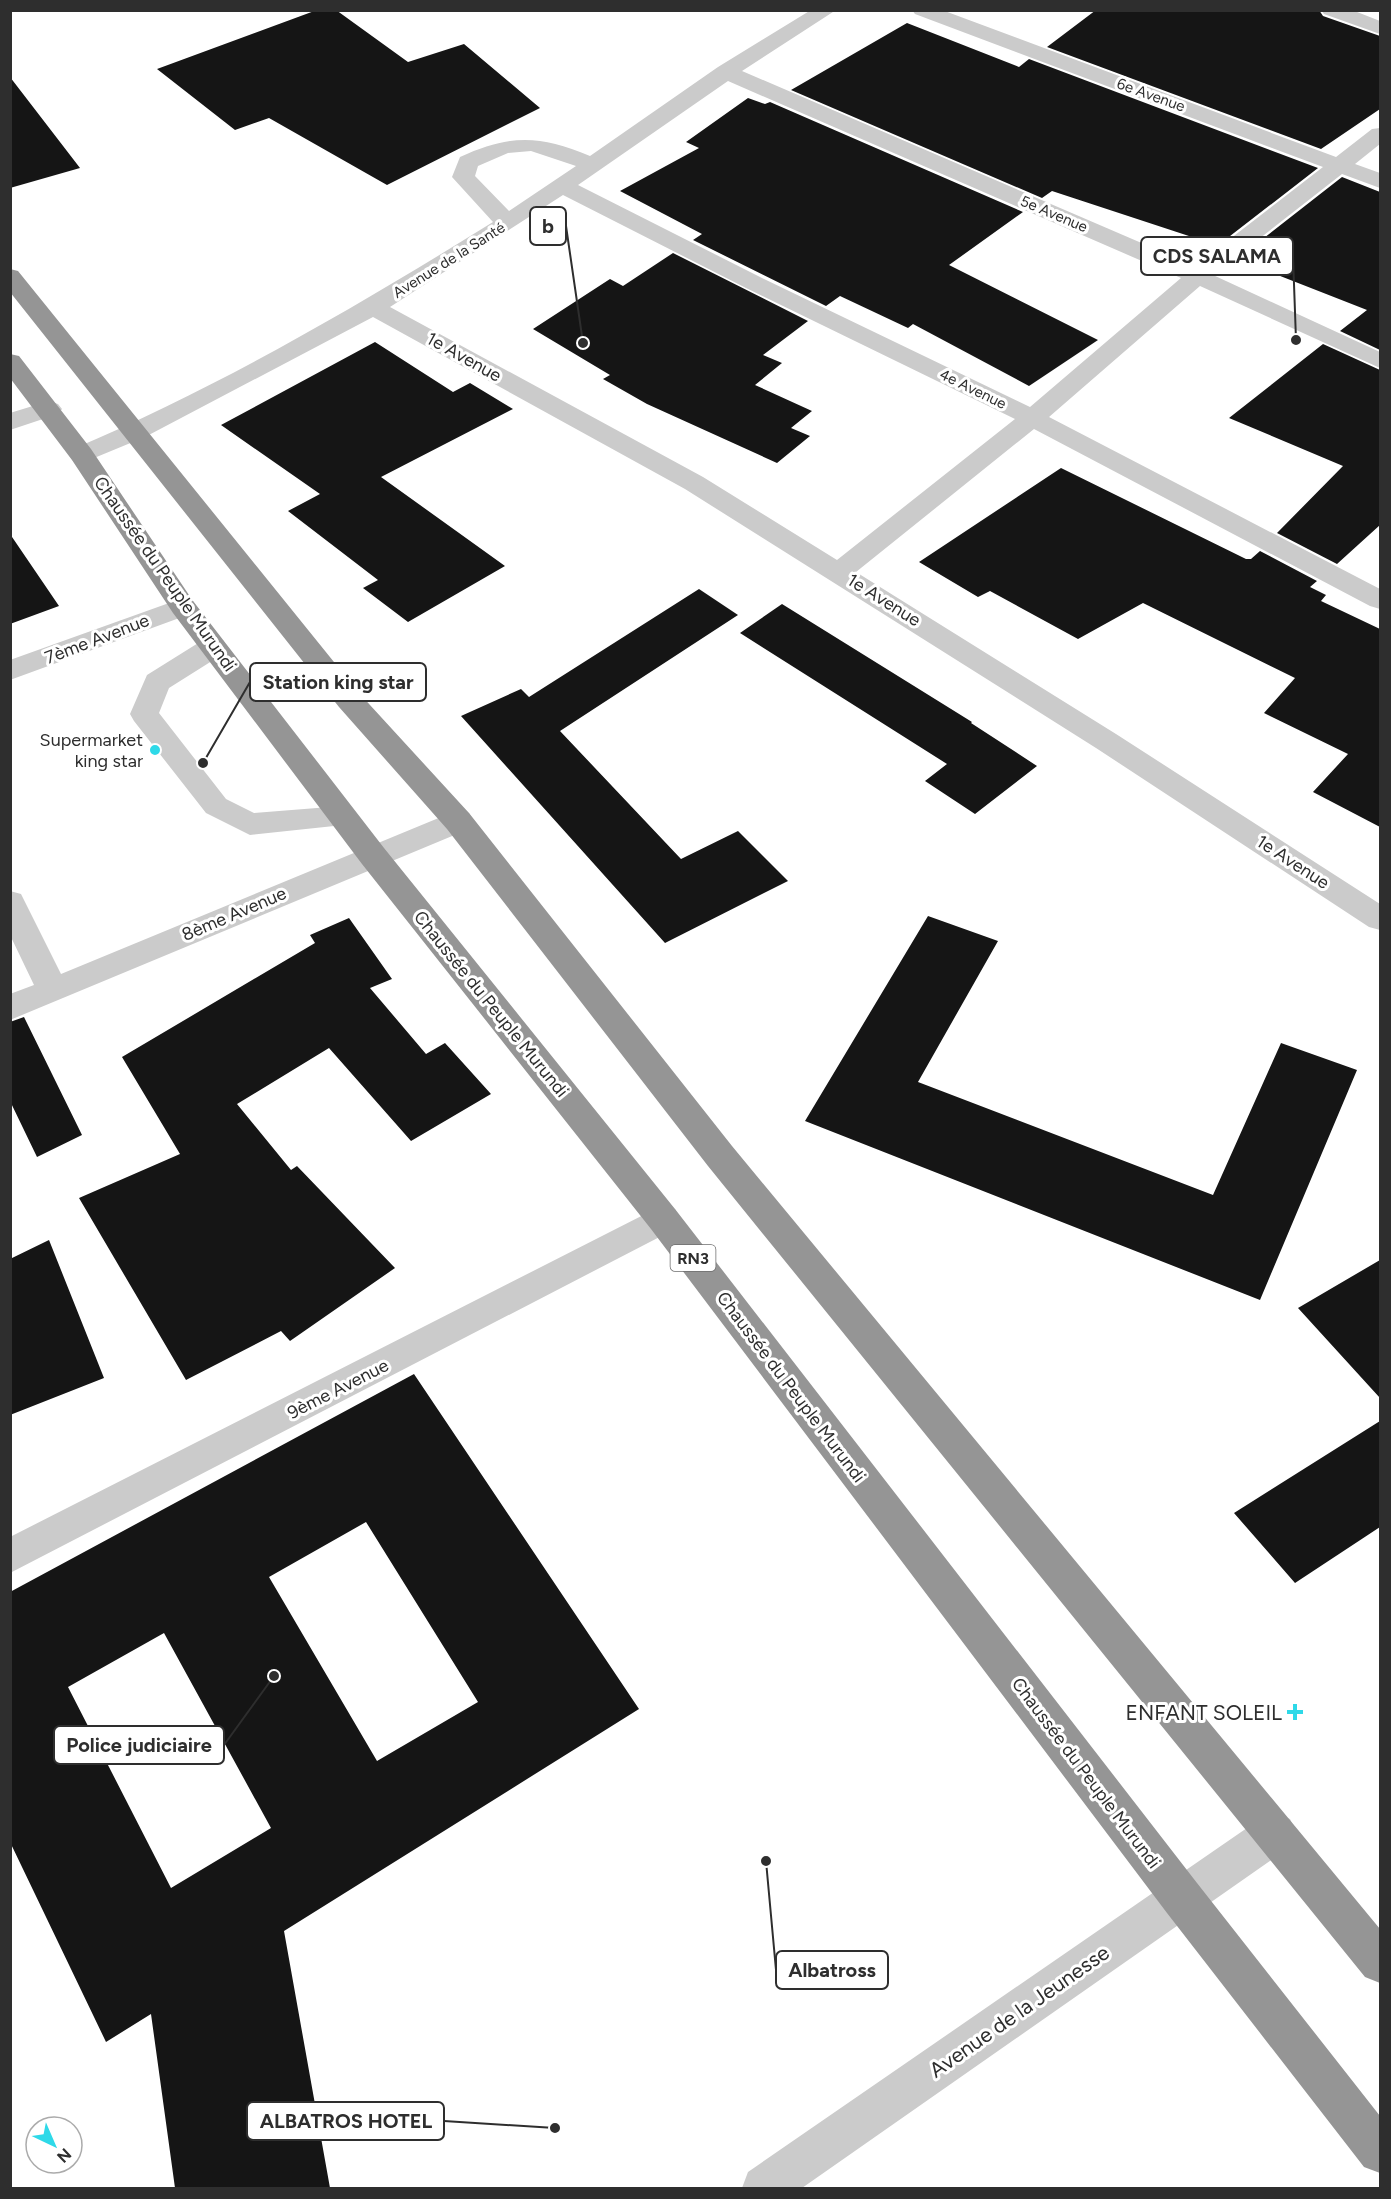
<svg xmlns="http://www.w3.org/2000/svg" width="1391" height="2199" font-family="Figtree,sans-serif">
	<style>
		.building { fill: #151515; fill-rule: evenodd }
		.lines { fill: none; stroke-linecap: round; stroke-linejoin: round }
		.minor { fill: #cbcbcb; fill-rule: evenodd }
		.highway { fill: #959595; fill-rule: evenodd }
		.poi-dot { fill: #2ed9e8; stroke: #fff; stroke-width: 2 }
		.labels { text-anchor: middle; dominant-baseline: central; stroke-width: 6; stroke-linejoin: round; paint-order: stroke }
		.far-street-label { font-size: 15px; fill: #2e2e2e; stroke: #fff }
		.shield { fill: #fff; stroke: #6d6d6d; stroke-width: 1.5 }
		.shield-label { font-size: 16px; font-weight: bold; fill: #2e2e2e }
		.street-label { font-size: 18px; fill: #2e2e2e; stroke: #fff }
		.poi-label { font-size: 18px; fill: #2e2e2e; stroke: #fff; text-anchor: end }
		.near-poi-label { font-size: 21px; fill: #2e2e2e; stroke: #fff; text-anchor: end }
		.near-street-label { font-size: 21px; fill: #2e2e2e; stroke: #fff }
		.leader { fill: none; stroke: #2e2e2e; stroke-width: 2 }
		.callout-dot { fill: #2e2e2e; stroke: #fff; stroke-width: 2 }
		.callout { fill: #fff; stroke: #2e2e2e; stroke-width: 2 }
		.callout-label { font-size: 20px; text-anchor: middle; font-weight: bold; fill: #2e2e2e }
	</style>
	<rect width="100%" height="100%" fill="#fff"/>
	<path class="building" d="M317,10H336L408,62L464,44L540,108L387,185L269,118L235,130L157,69Z
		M1096,10H1319L1323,16L1380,36V109L1321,149L1047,47Z
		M907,23L1019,67L1029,59L1318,168L1212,250L1191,241L1195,238L1052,191L1042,198L791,90Z
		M10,77L80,168L10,188Z
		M748,98L765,104L770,102L1023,212L949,265L1098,340L1029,386L913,324L908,328L840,296L826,306L693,240L702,234L620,191L699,148L686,142Z
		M1342,177L1380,192V350L1340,331L1367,310L1237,259Z
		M673,253L808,321L763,355L782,363L755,385L812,411L791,428L810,436L777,463L647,404L603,379L610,375L533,329L610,279L623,286Z
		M375,342L453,392L470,383L513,409L381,477L505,566L408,622L363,588L378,580L288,511L320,494L221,425Z
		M1323,344L1380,370V525L1337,564L1277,533L1343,466L1229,418Z
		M1061,468L1246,559H1251L1260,551L1317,581L1310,587L1326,595L1321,601L1380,629V827L1313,792L1348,754L1264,713L1295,678L1143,603L1078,639L990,591L978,597L919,562Z
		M10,534L59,606L10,624Z
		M699,589L738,615L560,731L681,859L738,831L788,881L665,943L461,716L521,689L529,697Z
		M782,604L972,722L971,723L1037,766L975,814L925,781L947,764L740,633Z
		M928,916L998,941L918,1082L1213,1195L1281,1043L1357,1070L1260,1300L805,1121Z
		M349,918L392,979L370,988L426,1054L445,1043L491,1094L411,1141L329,1048L237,1104L291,1170L297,1166L395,1268L290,1341L281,1331L186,1380L79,1198L180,1154L122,1057L315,943L310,935Z
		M24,1017L82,1135L37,1157L10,1101V1022Z
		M49,1240L104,1378L10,1415V1259Z
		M1380,1260V1398L1298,1308Z
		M414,1374L639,1709L284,1931L330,2188H175L151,2014L106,2042L10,1842V1592ZM366,1522L478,1702L377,1761L269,1577ZM164,1633L271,1828L171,1888L68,1687Z
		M1380,1421V1527L1295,1583L1234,1513Z"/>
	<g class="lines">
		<path class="minor" d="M811,10H836L742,71L1195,266L1323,167L915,14L912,10H942L1336,157L1372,129L1380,128V144L1355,164L1380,173V188L1342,174L1213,275L1380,352V368L1200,286L1049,417L1380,589V609L1370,606L1034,429L856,572L1116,734L1380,904V930L1369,927L1096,748L685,489L373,317L145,437L82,463L73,461L69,455L73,449C219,387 358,306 493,222L452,177L460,157C511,134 539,135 590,156L718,67ZM728,81L1181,278L1030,407L762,278L578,185ZM531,151L576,166L509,211L475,176L478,166L508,153ZM563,195L746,288L1015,419L837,560L703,477L390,307Z
			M1321,10H1352L1380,21V34L1324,14Z
			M49,401L58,404L62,409L58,414L10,430V413Z
			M183,598L193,601L197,607L193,613L10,680V660Z
			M213,638L223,640L227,647L223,654L169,688L159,713L226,799L254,813L342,806L353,810L357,817L353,824L250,835L206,813L134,721L130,714L147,675L203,640Z
			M458,810L469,813L473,821L469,829L10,1020V994L34,985L10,935V891L21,894L61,974Z
			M663,1205L675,1209L680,1219L675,1229L10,1573V1537Z
			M1275,1813L1290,1819L1296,1833L1290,1847L802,2188H742L748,2172L1260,1819Z"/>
		<path class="highway" d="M10,269L18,271L359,693L469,813L732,1146L1380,1929V1983L1365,1977L708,1166L447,829L339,707L10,292Z
			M10,354L19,356L91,449L193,601L384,848L675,1209L1197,1883L1380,2116V2173L1364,2167L1167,1913L651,1229L362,864L173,613L72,460L10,378Z"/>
	</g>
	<g class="poi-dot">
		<circle cx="155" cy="750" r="6"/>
		<path d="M1292 1703h6v6h6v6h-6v6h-6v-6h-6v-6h6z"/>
	</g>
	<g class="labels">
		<g class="far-street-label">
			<text transform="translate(1151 95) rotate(20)">6e Avenue</text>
			<text transform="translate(1054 214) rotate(23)">5e Avenue</text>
			<text transform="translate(449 260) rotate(-32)">Avenue de la Santé</text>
			<text transform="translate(973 389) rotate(26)">4e Avenue</text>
		</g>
		<rect class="shield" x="670.5" y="1245" width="45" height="26" rx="4.5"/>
		<g class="shield-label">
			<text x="693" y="1258">RN3</text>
		</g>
		<g class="street-label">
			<text transform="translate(464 357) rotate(29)">1e Avenue</text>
			<text transform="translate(165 574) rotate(55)">Chaussée du Peuple Murundi</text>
			<text transform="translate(884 600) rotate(32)">1e Avenue</text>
			<text transform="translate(97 639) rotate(-21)">7ème Avenue</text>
			<text transform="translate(1293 862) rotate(33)">1e Avenue</text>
			<text transform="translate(234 914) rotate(-23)">8ème Avenue</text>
			<text transform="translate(491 1004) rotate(51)">Chaussée du Peuple Murundi</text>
			<text transform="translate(791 1387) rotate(53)">Chaussée du Peuple Murundi</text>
			<text transform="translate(338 1389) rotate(-27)">9ème Avenue</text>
			<text transform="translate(1086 1773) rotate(53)">Chaussée du Peuple Murundi</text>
		</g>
		<g class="poi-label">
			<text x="143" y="740">Supermarket<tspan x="143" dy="21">king star</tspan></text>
		</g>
		<g class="near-poi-label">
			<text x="1282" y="1712">ENFANT SOLEIL</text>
		</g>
		<g class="near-street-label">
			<text transform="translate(1019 2011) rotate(-35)">Avenue de la Jeunesse</text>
		</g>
	</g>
	<path class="leader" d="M583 343L566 226M1296 340L1293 256M203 763L250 682M274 1676L224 1745M766 1861L776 1970M555 2128L444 2121"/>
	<g class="callout-dot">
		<circle cx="583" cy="343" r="6"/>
		<circle cx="1296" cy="340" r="6"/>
		<circle cx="203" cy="763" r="6"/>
		<circle cx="274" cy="1676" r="6"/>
		<circle cx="766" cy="1861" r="6"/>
		<circle cx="555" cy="2128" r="6"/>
	</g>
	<g class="callout">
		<rect x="530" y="207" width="36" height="38" rx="6"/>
		<rect x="1141" y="237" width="152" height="38" rx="6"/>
		<rect x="250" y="663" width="176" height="38" rx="6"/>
		<rect x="54" y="1726" width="170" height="38" rx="6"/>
		<rect x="776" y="1951" width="112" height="38" rx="6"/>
		<rect x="247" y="2102" width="197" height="38" rx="6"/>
	</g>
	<g class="callout-label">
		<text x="548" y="233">b</text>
		<text x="1217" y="263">CDS SALAMA</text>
		<text x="338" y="689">Station king star</text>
		<text x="139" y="1752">Police judiciaire</text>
		<text x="832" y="1977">Albatross</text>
		<text x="346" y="2128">ALBATROS HOTEL</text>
	</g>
	<rect width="1391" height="2199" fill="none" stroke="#2e2e2e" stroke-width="24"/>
	<g transform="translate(54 2145) rotate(136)"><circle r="28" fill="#ffffff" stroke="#ababab" stroke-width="1.5"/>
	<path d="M0-4.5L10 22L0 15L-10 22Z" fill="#2ed9e8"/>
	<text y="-9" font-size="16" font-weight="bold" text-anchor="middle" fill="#2e2e2e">N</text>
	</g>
</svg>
